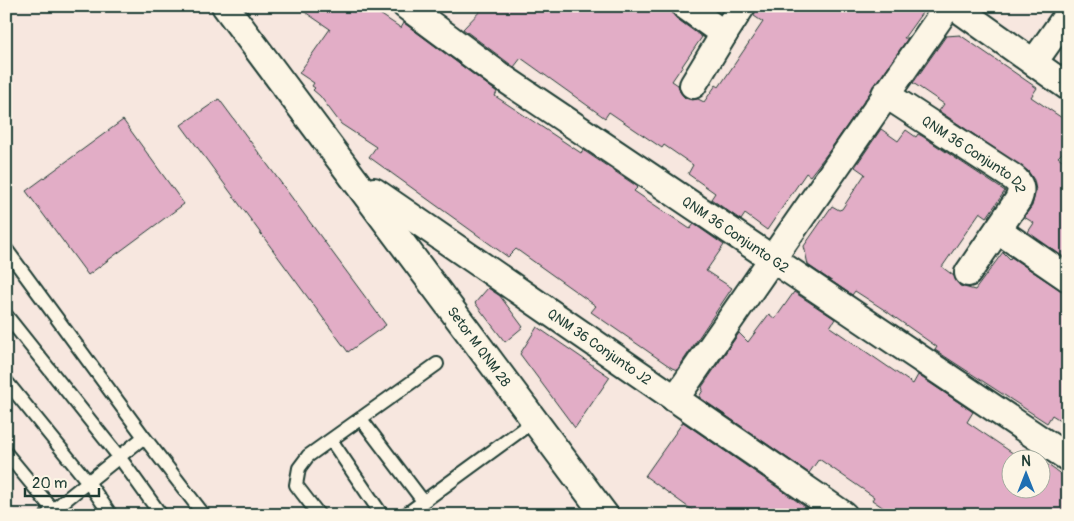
<svg xmlns="http://www.w3.org/2000/svg" width="1074" height="521" font-family="Pangolin,sans-serif">
	<style>
		.building { fill: #e2adc6; stroke: #1f3d34 }
		.lines { fill: none; stroke-linecap: round; stroke-linejoin: round }
		.service-casing { stroke: #1f3d34; stroke-width: 16 }
		.minor-casing { stroke: #1f3d34; stroke-width: 30 }
		.service { stroke: #fcf5e5; stroke-width: 12 }
		.minor { stroke: #fcf5e5; stroke-width: 26 }
		.labels { text-anchor: middle; dominant-baseline: central; stroke-width: 4.5; stroke-linejoin: round; paint-order: stroke }
		.street-label { font-size: 14px; fill: #1f3d34; stroke: #fcf5e5 }
	</style>
	<rect width="100%" height="100%" fill="#f7e7df"/>
	<filter id="ink" filterUnits="userSpaceOnUse"><feTurbulence type="fractalNoise" baseFrequency=".02" numOctaves="2"/><feDisplacementMap in="SourceGraphic" scale="10" xChannelSelector="R" yChannelSelector="G"/><feConvolveMatrix kernelMatrix="1 2 1 2 8 2 1 2 1" color-interpolation-filters="sRGB"/></filter>
	<g filter="url(#ink)">
		<path class="building" d="M296,6H368L401,28L404,23L497,92L495,96L581,153L583,150L638,187L634,191L690,229L694,224L724,245L706,271L732,288L677,370L672,368L591,312L596,306L516,249L508,257L369,157L376,147L341,124L320,96L313,90L315,88L312,86L314,83L299,73L330,29Z
			M485,6H670L676,18L702,37L672,81L678,85L680,92L685,98L692,100L698,99L704,102L716,85L719,87L763,22L754,16L757,6H927L904,38H908L830,150L810,176L806,173L767,230L745,214L741,220L711,199L715,193L688,174L693,165L664,145L662,148L609,112L605,118L521,58L514,67L463,29Z
			M960,35L1037,88L1031,97L1068,122V147L1058,157L1068,164V260L1028,232L1034,223L1024,217L1032,206L1036,190L1034,180L1028,171L939,111L944,104L913,83L946,36Z
			M219,99L386,325L348,352L181,125Z
			M123,120L184,204L88,275L26,191Z
			M881,129L898,141L906,130L916,137L918,134L922,136L1005,191L987,217L980,212L942,267L954,276L960,286L975,290L1003,252L1010,259L1011,257L1060,290L1068,293V425L1052,415L1047,423L935,350L937,347L883,309L855,291L852,295L808,265L804,246L832,206L839,210L842,209L865,174L855,167Z
			M488,288L500,296L523,327L505,342L475,303Z
			M794,292L835,319L830,327L913,384L918,375L973,412L967,422L1020,458H1012V488H1042V461L1068,479V515H894L872,500L874,497L819,459L809,473L699,397L703,390L702,387L739,333L748,342L769,314L775,319Z
			M537,327L610,377L575,428L520,354Z
			M683,422L817,515H699L645,476Z"/>
		<g class="lines">
			<g class="service-casing">
				<path id="service" d="M6,249L144,437L53,510L56,515
					M6,315L120,458L161,515
					M6,381L88,482L111,515
					M361,419L423,501
					M144,437L204,515
					M331,440L382,515
					M6,453L53,510L47,515
					M319,515L296,485L299,468L308,456L437,364
					M405,515L535,420"/>
			</g>
			<g class="minor-casing">
				<g id="minor">
					<path id="s1" d="M225,6L605,515"/>
					<path id="s2" d="M406,6L499,75L1068,458"/>
					<path d="M685,6L724,34L693,85"/>
					<path d="M954,6L1068,87"/>
					<path d="M724,34L742,6"/>
					<path d="M1034,62L1068,14"/>
					<path id="s3" d="M885,94L1011,176C1021,183 1023,189 1018,200L968,273"/>
					<path id="s4" d="M374,191L844,515"/>
					<path d="M998,230L1068,278"/>
					<path d="M675,399L948,6"/>
				</g>
			</g>
			<use href="#service" class="service"/>
			<use href="#minor" class="minor"/>
		</g>
	</g>
	<g class="labels">
		<g class="street-label">
			<text stroke="none"><textPath href="#s3" startOffset="108">QNM 36 Conjunto D2</textPath></text>
			<text stroke="none"><textPath href="#s2" startOffset="401">QNM 36 Conjunto G2</textPath></text>
			<text stroke="none"><textPath href="#s1" startOffset="425">Setor M QNM 28</textPath></text>
			<text stroke="none"><textPath href="#s4" startOffset="274">QNM 36 Conjunto J2</textPath></text>
		</g>
	</g>
	<rect width="1074" height="521" fill="none" stroke="#fcf5e5" stroke-width="25"/>
	<rect x="12" y="12" width="1049" height="496" fill="none" stroke="#1f3d34" stroke-width="2" filter="url(#ink)"/>
	<g transform="translate(1026 474)"><circle r="24" fill="#fcf5e5" stroke="#a4ab9e"/>
	<path d="M0-4L9 19L0 12L-9 19Z" fill="#1f6fb2"/>
	<text y="-8" font-size="14" font-weight="bold" text-anchor="middle" fill="#1f3d34">N</text>
	</g>
	<path d="M25 488v8h74v-8" fill="none" stroke="#1f3d34" stroke-width="2.5"/>
	<text x="32" y="488" font-size="15" fill="#1f3d34" stroke="#fcf5e5" stroke-width="4" paint-order="stroke">20 m</text>
</svg>
